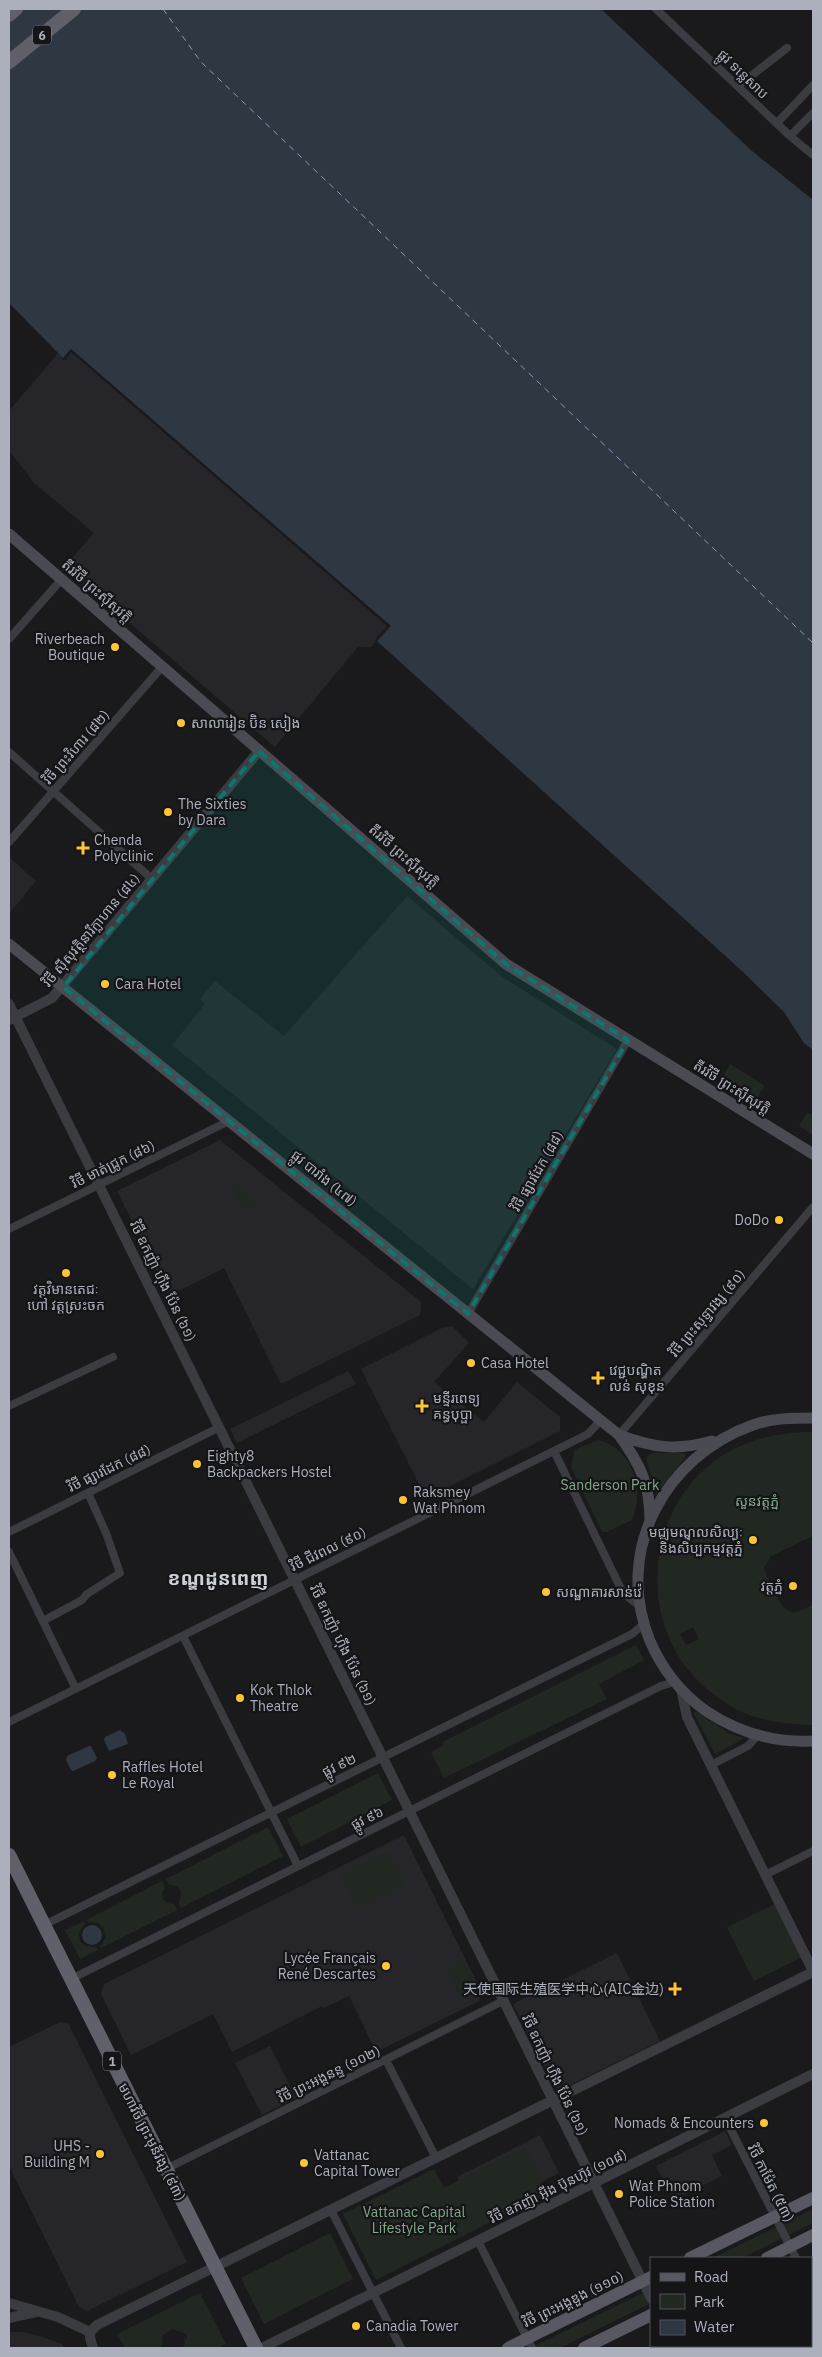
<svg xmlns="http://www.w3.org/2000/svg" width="822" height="2357" font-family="'IBM Plex Sans','Noto Sans SC','Noto Sans Khmer',sans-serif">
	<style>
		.built { fill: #26262a }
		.green { fill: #202821; fill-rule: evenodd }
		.water { fill: #2f3842 }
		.pier { fill: #1a1a1d }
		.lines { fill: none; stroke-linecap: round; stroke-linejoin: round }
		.ferry { stroke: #829cb9; stroke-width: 1; stroke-dasharray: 6 5; stroke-linecap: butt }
		.minor { stroke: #3b3c42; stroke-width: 8 }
		.tertiary { stroke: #3b3c42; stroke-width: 10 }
		.secondary { stroke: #494a52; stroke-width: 11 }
		.primary { stroke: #575861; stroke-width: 12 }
		.trunk { stroke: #5f606a; stroke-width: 14 }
		.marked { fill: #0f766e; fill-opacity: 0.2; stroke: #0f766e; stroke-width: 4; stroke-dasharray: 10 6; stroke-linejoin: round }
		.poi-dot { fill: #fbc534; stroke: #151518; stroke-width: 2 }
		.labels { text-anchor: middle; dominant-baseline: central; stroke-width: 4.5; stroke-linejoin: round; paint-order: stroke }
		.shield { fill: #151518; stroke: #7f828c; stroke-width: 1 }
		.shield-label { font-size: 12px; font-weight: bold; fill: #acb0bd }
		.street-label { font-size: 14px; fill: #acb0bd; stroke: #151518 }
		.poi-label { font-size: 14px; fill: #acb0bd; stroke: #151518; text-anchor: start }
		.park-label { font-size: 14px; fill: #83a887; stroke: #151518 }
		.district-label { font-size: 19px; font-weight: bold; fill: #cdd0d8; stroke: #151518 }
	</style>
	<rect width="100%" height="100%" fill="#1a1a1d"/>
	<path class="built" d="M71,349L391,626L371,647H358L275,747L64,567L94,533L34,483L9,450V411L58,353L63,358Z
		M9,857L36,881L9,914Z
		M407,896L501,976L617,1049L473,1289L172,1045L205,1004L200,999L215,981L284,1036Z
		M220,1140L421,1302L420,1315L281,1384L224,1268L169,1296L117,1191Z
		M452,1326L469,1343L434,1382L484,1422L517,1382L560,1417V1431L426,1498L361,1369L442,1328Z
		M348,1371L356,1384L237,1443L230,1429Z
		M404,1835L482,1993L479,2001L376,2052L349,1996L324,2008L322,2006L232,2052L213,2014L131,2055L101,1994L104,1984Z
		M617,1953L660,2041L564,2088L560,2089L555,2087L513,2004Z
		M60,2022L68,2023L187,2262L87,2311L79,2307L9,2166V2047Z
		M270,2046L296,2098L262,2115L235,2063Z
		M725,2131L732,2145L712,2155L722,2176L674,2200L656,2166Z
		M540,2135L559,2173L476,2215L457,2177Z
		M9,2332H23L43,2337L62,2344L64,2348H9Z"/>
	<path class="green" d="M730,1064L765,1086L756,1099L722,1078Z
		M807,1113L813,1115V1135L799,1126Z
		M232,1181L257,1201V1204L248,1210L241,1207L230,1182Z
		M805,1432H813V1536L771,1556L764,1568C769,1580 780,1615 796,1612C801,1611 808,1607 813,1604V1725H811C792,1724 774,1723 755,1717C728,1708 703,1689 686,1667C634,1598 655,1490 732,1450C756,1438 779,1433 805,1432ZM693,1627L699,1639L686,1645L680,1634Z
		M599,1440C633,1451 645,1487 632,1520L607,1532H602L571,1467L574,1452L578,1448Z
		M653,1453H682L686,1454V1456L656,1494L646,1457Z
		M636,1645L644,1660L599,1684L607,1699L444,1778L431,1752L444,1745L443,1742Z
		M695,1711L730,1734L745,1738L715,1754L694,1714Z
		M378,1773L392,1800L301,1847L287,1819Z
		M268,1827L283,1856L181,1908L178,1902C185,1894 180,1884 169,1885L166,1879Z
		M389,1850L406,1884L357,1908L340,1874Z
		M162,1881L165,1887L162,1893L163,1899L167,1903L174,1904L177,1910L101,1948L100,1946L106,1937L104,1929L98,1923L88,1922L86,1920Z
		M775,1904L802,1957L754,1981L727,1927Z
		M84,1921L85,1923L79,1933L80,1941L86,1946L97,1947L98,1950L80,1959L65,1930Z
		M463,1961L477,1990L461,1998L447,1969Z
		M525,2147L549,2193L376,2280L343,2214L434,2169L444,2188Z
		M813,2209V2223L742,2258H713Z
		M330,2233L353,2279L264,2324L241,2278Z
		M651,2289V2303L560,2348H530Z
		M200,2293L226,2344L218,2348H182L185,2343L184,2336L187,2340L186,2334L172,2329L163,2335L162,2345L160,2346L164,2348H125L117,2334Z"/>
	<path class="water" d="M9,9H601L752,151L813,200V1050L804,1043L784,1012L742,971L377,641L390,626L71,349L63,358L9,303Z
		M120,1730L125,1734L128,1744L109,1751L104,1740L105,1737Z
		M89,1746H91L97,1758L95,1761L73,1771L71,1770L66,1760L67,1756Z
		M82 1935a10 10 0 1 1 20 0a10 10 0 1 1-20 0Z"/>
	<path class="pier" d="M71,349L391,626L375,643V640L387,626L71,352L65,360H62Z"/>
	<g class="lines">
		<path class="ferry" d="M163,9L201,62L813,643"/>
		<path class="minor" d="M656,9L790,136L813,155
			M738,86L787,48
			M777,123L813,85
			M790,136L813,113
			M9,639L61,580
			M9,752L152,879
			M9,842L162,667
			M9,1229L229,1121
			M468,1314L628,1040
			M9,1406L113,1357
			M619,1435L813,1207
			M554,1451L623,1593L641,1607
			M9,1532L220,1427
			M9,1552L76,1689
			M43,1621L82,1600L87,1594L120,1573L106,1533L88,1493
			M183,1636L298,1866
			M9,1722L588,1434L601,1420
			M711,1765L748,1746L757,1736
			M765,1875L813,1851
			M44,1925L632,1634L644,1624
			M71,1979L661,1686L674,1682
			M386,2060L436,2158
			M725,2118L796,2258
			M166,2169L503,2001
			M331,2210L401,2348
			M478,2241L532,2348
			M811,2289L813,2294"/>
		<path class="tertiary" d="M9,1004L651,2298
			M9,1020L52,998L259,751
			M681,1689L687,1717L813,1971
			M9,2303L58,2317L90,2332
			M9,2318L36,2312
			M90,2332L97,2325L813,1972
			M90,2332V2338L93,2348
			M674,2346L676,2348
			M262,2348L813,2074"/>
		<path class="secondary" d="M9,534L506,964L813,1154
			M9,944L619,1435C640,1464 650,1484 650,1520
			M813,1418C793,1418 772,1418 753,1425C665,1456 613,1551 650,1641C662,1669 681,1693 706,1711C739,1733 774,1743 813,1741
			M619,1435C654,1448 677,1451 712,1441"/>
		<path class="primary" d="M690,2258L813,2198
			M767,2258L813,2235
			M508,2348L651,2277
			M584,2348L651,2315"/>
		<path class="trunk" d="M9,15L16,9
			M9,62L74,9
			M9,1855L256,2348"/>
	</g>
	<path class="marked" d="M259,751L506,964L628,1040L468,1314L63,987Z"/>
	<g class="poi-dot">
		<circle cx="115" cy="647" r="5"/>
		<circle cx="181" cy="723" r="5"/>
		<circle cx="168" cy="812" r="5"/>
		<path d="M80.5 840.5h5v5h5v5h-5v5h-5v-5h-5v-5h5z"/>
		<circle cx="105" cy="984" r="5"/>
		<circle cx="779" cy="1220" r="5"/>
		<circle cx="66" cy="1273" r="5"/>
		<circle cx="471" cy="1363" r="5"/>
		<path d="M595.5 1370.5h5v5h5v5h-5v5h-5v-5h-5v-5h5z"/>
		<path d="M419.5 1398.5h5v5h5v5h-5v5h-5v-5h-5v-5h5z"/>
		<circle cx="197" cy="1464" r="5"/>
		<circle cx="403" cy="1500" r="5"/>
		<circle cx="753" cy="1540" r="5"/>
		<circle cx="793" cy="1586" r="5"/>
		<circle cx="546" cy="1592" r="5"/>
		<circle cx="240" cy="1698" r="5"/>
		<circle cx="112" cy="1775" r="5"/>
		<circle cx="386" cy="1966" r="5"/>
		<path d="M672.5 1981.5h5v5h5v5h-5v5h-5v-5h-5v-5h5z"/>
		<circle cx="764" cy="2123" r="5"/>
		<circle cx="100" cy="2154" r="5"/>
		<circle cx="304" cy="2163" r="5"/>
		<circle cx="619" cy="2194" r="5"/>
		<circle cx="356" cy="2326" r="5"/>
	</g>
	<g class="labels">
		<g class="shield">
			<rect x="33" y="25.5" width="18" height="19" rx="4"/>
			<rect x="103" y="2051.5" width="18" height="19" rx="4"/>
		</g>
		<g class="shield-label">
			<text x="42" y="35">6</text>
			<text x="112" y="2061">1</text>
		</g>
		<g class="street-label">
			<text transform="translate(743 74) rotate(44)">ផ្លូវ ទន្លេសាប</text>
			<text transform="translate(97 591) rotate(41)">តីរវិថី ព្រះស៊ីសុវត្តិ</text>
			<text transform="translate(76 747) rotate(-49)">វិថី ព្រះវិហារ (៨២)</text>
			<text transform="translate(404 856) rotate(41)">តីរវិថី ព្រះស៊ីសុវត្តិ</text>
			<text transform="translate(91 930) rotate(-50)">វិថី ស៊ីសុវត្ថិនារីក្លាហាន (៨៤)</text>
			<text transform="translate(732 1087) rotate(32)">តីរវិថី ព្រះស៊ីសុវត្តិ</text>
			<text transform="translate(113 1164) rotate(-26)">វិថី មាត់ជ្រូក (៨៦)</text>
			<text transform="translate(537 1171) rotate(-60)">វិថី ផ្សារដែក (៨៨)</text>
			<text transform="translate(324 1178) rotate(39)">ផ្លូវ បារាំង (៤៧)</text>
			<text transform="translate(163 1281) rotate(64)">វិថី ឧកញ៉ា ហ៊ីង ប៉ែន (៦១)</text>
			<text transform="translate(707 1313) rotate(-50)">វិថី ព្រះសុទ្ធាវង្ស (៩០)</text>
			<text transform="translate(109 1468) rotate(-26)">វិថី ផ្សារដែក (៨៨)</text>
			<text transform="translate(328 1549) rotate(-26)">វិថី ជីវពល (៩០)</text>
			<text transform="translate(343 1645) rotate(64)">វិថី ឧកញ៉ា ហ៊ីង ប៉ែន (៦១)</text>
			<text transform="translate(339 1765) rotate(-26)">ផ្លូវ ៩២</text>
			<text transform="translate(367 1818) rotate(-27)">ផ្លូវ ៩៦</text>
			<text transform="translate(329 2074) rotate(-26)">វិថី ព្រះអង្គនន្ទ (១០២)</text>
			<text transform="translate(555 2075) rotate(64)">វិថី ឧកញ៉ា ហ៊ីង ប៉ែន (៦១)</text>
			<text transform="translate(152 2142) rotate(63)">មហាវិថី ព្រះមុនីវង្ស (៩៣)</text>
			<text transform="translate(771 2183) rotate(63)">វិថី កាម៉ែត (៥៣)</text>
			<text transform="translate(558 2186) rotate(-26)">វិថី ឧកញ៉ា អ៊ីង ប៊ុនហ៊ូវ (១០៨)</text>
			<text transform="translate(573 2299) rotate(-26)">វិថី ព្រះអង្គឌួង (១១០)</text>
		</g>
		<g class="poi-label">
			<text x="105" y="639" text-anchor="end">Riverbeach<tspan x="105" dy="16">Boutique</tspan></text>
			<text x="191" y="723">សាលារៀន ប៊ិន សៀង</text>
			<text x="178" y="804">The Sixties<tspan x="178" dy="16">by Dara</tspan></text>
			<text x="94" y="840">Chenda<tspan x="94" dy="16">Polyclinic</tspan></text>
			<text x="115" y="984">Cara Hotel</text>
			<text x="769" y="1220" text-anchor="end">DoDo</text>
			<text x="66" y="1289" text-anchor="middle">វត្តវិមានតេជៈ<tspan x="66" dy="16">ហៅ វត្តស្រះចក</tspan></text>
			<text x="481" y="1363">Casa Hotel</text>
			<text x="609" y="1370">វេជ្ជបណ្ឌិត<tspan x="609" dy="16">លន់ សុខុន</tspan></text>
			<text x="433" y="1398">មន្ទីរពេទ្យ<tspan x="433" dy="16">គន្ធបុប្ផា</tspan></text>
			<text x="207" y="1456">Eighty8<tspan x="207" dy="16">Backpackers Hostel</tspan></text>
			<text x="413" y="1492">Raksmey<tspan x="413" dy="16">Wat Phnom</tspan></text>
			<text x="743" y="1532" text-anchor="end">មជ្ឈមណ្ឌលសិល្បៈ<tspan x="743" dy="16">និងសិប្បកម្មវត្តភ្នំ</tspan></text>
			<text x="783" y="1586" text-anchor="end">វត្ដភ្នំ</text>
			<text x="556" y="1592">សណ្ឋាគារសាន់វ៉េ</text>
			<text x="250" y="1690">Kok Thlok<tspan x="250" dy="16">Theatre</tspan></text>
			<text x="122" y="1767">Raffles Hotel<tspan x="122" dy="16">Le Royal</tspan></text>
			<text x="376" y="1958" text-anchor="end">Lycée Français<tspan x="376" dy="16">René Descartes</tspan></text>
			<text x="664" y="1989" text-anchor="end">天使国际生殖医学中心(AIC金边)</text>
			<text x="754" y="2123" text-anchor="end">Nomads &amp; Encounters</text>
			<text x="90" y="2146" text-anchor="end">UHS -<tspan x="90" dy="16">Building M</tspan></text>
			<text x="314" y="2155">Vattanac<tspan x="314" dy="16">Capital Tower</tspan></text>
			<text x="629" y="2186">Wat Phnom<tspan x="629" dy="16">Police Station</tspan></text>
			<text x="366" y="2326">Canadia Tower</text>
		</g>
		<g class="park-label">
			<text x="610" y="1485">Sanderson Park</text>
			<text x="757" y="1501">សួនវត្ដភ្នំ</text>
			<text x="414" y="2212">Vattanac Capital<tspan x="414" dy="16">Lifestyle Park</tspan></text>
		</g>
		<g class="district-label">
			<text x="218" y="1578">ខណ្ឌដូនពេញ</text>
		</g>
	</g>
	<rect width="822" height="2357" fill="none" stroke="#acb0bd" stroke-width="20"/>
	<rect x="650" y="2257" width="162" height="90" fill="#151518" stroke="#51535a"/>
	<rect x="660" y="2273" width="25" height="8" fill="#575861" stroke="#51535a"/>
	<text x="694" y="2282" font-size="15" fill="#acb0bd">Road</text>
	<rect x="660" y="2294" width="25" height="15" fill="#202821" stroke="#51535a"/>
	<text x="694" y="2307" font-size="15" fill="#acb0bd">Park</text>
	<rect x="660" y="2320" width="25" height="15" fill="#2f3842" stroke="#51535a"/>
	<text x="694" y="2332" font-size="15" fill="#acb0bd">Water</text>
</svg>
